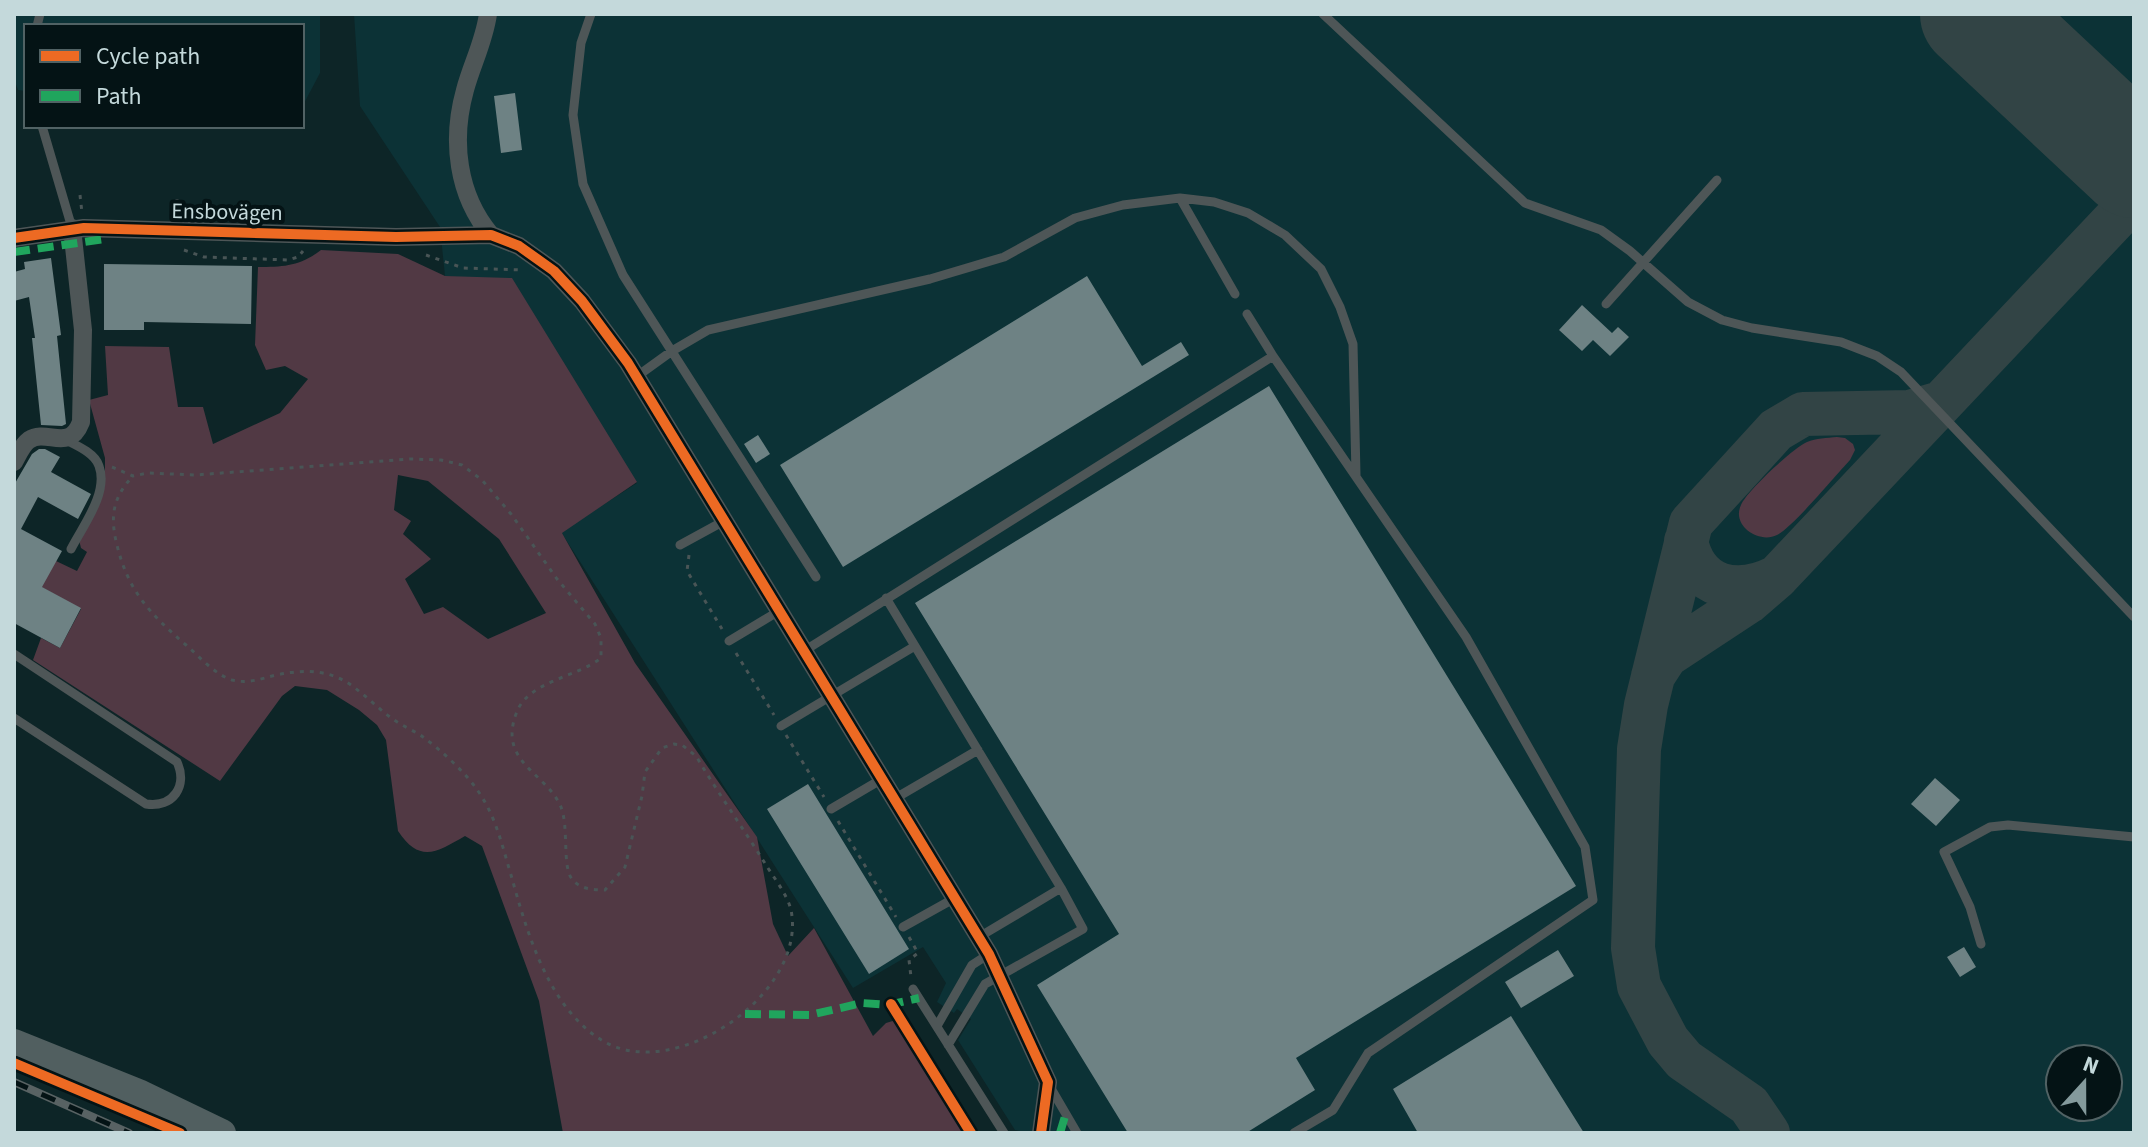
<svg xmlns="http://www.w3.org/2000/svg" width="2148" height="1147" font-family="'Source Sans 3',sans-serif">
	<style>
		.built { fill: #0c3236; fill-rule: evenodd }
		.green { fill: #513944; fill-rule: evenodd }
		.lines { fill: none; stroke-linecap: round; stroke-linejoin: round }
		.taxiway { stroke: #324445; stroke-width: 44 }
		.runway { stroke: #324445; stroke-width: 112 }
		.building { fill: #6e8284 }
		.path { stroke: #495556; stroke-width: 3; stroke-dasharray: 4 6; stroke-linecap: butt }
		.lane { stroke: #4e5657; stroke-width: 9 }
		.street { stroke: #4e5657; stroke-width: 18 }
		.primary { stroke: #515f60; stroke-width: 28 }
		.rail-casing { stroke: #586263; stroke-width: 8 }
		.rail { stroke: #041315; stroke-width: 5; stroke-dasharray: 15; stroke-linecap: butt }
		.quiet { stroke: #20a55d; stroke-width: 8; stroke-dasharray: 16 8; stroke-linecap: butt }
		.cycleway-casing { stroke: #041315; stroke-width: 15 }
		.cycleway { stroke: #ed6a23; stroke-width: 10 }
		.labels { text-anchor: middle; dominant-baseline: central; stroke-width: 8; stroke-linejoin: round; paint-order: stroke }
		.street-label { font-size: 22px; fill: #c4d9db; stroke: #041315 }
	</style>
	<rect width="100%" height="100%" fill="#0d2527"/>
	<path class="built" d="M14,14H320V73L302,107V26H26V91L18,90L14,79Z
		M354,14H2134V1133H1033L1015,1130L958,1040L971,1019L957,1009L954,1013L937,1002L946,983L923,947L853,988L561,532L637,483L472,278L445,276L440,227L360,106ZM2060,1059H2108V1107H2060Z"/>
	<path class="green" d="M321,250L398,254L445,276L512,278L637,482L562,533L635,663L757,837L773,924L788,956L814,928L873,1036L886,1023L896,1020L966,1133H563L539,1001L482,846L465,836C437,852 420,864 398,831L386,740L377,725L359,710L327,690L295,686L282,696L220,781L33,660L41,638L60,648L81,609L14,572V559L56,561L77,571L87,552L81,548L79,540L105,482V458L89,400L108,395L105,346L169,347L178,407H203L213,444L280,413L308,379L285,366L266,370L255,345L258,267C284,267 300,266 321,250ZM398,475L428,481L499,539L546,613L488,639L443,607L424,614L405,579L431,559L403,534L411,521L394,510Z
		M1837,437L1845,438L1853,444L1855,450L1850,460C1835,476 1793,527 1777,535C1759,544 1731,526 1741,505C1747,491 1793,448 1807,442C1816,438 1827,438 1837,437Z"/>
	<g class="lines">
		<path class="taxiway" d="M1686,541C1696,589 1737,597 1777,577
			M1653,676L1666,656L1748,602L1777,577L2134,199
			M1768,1133L1749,1105L1684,1060L1668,1041L1639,986L1633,948L1639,749L1646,705L1691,523L1776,430L1803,414L1910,412L1941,403"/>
		<path class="runway" d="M1976,14L2134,162"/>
	</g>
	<path class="building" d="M515,93L522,150L501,153L494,96Z
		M51,258L61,335L57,336L66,424L62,426L41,425L32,338H35L29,297L14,301V272L25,269L24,262Z
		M104,264L252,266L251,324L144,322V330H104Z
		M1087,276L1142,366L1181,342L1189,355L843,567L780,465Z
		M1582,305L1612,333L1618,327L1629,337L1610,356L1593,340L1582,351L1559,330Z
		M1269,386L1576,886L1296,1058L1315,1090L1246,1133H1128L1037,985L1119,934L915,603Z
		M758,435L770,454L756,463L744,444Z
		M39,449H45L60,457L51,472L91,494L78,519L38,497L21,529L62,551L42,587L81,608L60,648L14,623V485L32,454Z
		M1935,778L1960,800L1936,826L1911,804Z
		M808,784L909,949L869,974L767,809Z
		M1964,947L1976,967L1960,977L1947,957Z
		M1558,950L1574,976L1521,1008L1505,982Z
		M1511,1016L1584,1133H1418L1393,1089Z"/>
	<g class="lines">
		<path class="path" d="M80,195L82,213
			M177,213V193
			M184,250L204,257L288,260L298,257L303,251
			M426,255L463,268L523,270
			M112,467L133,476L148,473L195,475L410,459L441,460L462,465L482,480L511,514L557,579L595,624L601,638V658C576,678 527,681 516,714C498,763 547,773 561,807C569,827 562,867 572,879C580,889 592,890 605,890L625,867L642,796L645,772L662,748L674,744L682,745L696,756C718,793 743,828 766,865C774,878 787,894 791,910C808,993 675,1084 603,1041C548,1008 527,932 511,875C502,845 496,817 478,791C465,772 442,751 423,737C413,730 400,725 390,717C378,708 367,697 355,688C331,669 305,669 276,675C260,679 248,684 232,680C214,674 200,657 186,645C149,613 127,590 116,541C110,514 114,496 133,476
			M689,555L687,571L722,629
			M736,653L774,715
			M786,735L824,797
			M838,821L896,917
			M909,937L918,953L909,960L911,977"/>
		<path class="lane" d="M591,14L581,43L573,115L583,184L623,275L816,577
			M1323,14L1525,203L1601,230L1630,251L1688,302L1722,320L1752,328L1841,342L1877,356L1901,372L2134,617
			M37,26L40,14
			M42,126L72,228
			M1180,198L1235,294
			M1606,304L1717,180
			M1247,314L1273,356
			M636,377L672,351L708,330L930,279L1004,257L1075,218L1123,205L1180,198L1214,202L1248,213L1285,235L1321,269L1340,307L1353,344L1356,475
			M64,439C76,445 95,453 99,466C109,493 82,527 71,549
			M680,545L724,521
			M886,598L1061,888L979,937
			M729,641L779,611
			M804,651L1273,356L1466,637L1585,847L1593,900L1368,1053L1333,1110L1294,1133
			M14,654L177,762C188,786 173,808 146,804L14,718
			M781,726L915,646
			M894,799L978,750
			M831,809L882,779
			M903,927L955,898
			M1981,944L1970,907L1944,852L1990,827L2008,825L2134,837
			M913,989L1004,1133
			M937,1026L972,965L989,954
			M948,1045L985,984L1083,929L1061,888
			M1049,1085L1077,1133"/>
		<path class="street" d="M488,14C484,42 472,64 465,90C451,140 457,195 491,235
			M14,238L84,228L396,237L491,235L519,246L554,271L582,301L628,363L989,954L1048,1082L1041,1133
			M14,462C18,455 22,445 29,440C47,428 69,453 81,422L83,330L72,228"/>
		<path class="primary" d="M14,1043L141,1094L222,1133"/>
		<g class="rail-casing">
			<path id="rail" d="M14,1082L129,1133"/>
		</g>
		<use href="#rail" class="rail"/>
		<path class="quiet" d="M14,252L105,239
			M745,1014L810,1015L862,1003L888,1005L919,998
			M1060,1133L1066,1113"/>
		<g class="cycleway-casing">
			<path id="cycleway" d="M14,238L84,228L396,237L491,235L519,246L554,271L582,301L628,363L989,954L1048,1082L1041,1133
				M891,1004L971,1133
				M14,1063L180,1133"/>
		</g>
		<use href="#cycleway" class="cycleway"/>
	</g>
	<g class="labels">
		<g class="street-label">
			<text transform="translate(227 212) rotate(1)">Ensbovägen</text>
		</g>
	</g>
	<rect width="2148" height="1147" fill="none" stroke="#c4d9db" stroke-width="32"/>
	<rect x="24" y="24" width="280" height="104" fill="#041315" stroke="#516264" stroke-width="2"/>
	<rect x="40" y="50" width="40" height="12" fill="#ed6a23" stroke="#516264" stroke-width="2"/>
	<text x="96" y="64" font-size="24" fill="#c4d9db">Cycle path</text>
	<rect x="40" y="90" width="40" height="12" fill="#20a55d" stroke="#516264" stroke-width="2"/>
	<text x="96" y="104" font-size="24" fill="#c4d9db">Path</text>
	<g transform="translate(2084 1083) rotate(21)"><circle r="38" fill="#041315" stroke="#516264" stroke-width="2"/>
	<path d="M0-6L14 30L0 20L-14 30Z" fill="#849a9c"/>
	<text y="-12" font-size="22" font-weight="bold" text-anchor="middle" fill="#c4d9db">N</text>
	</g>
</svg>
